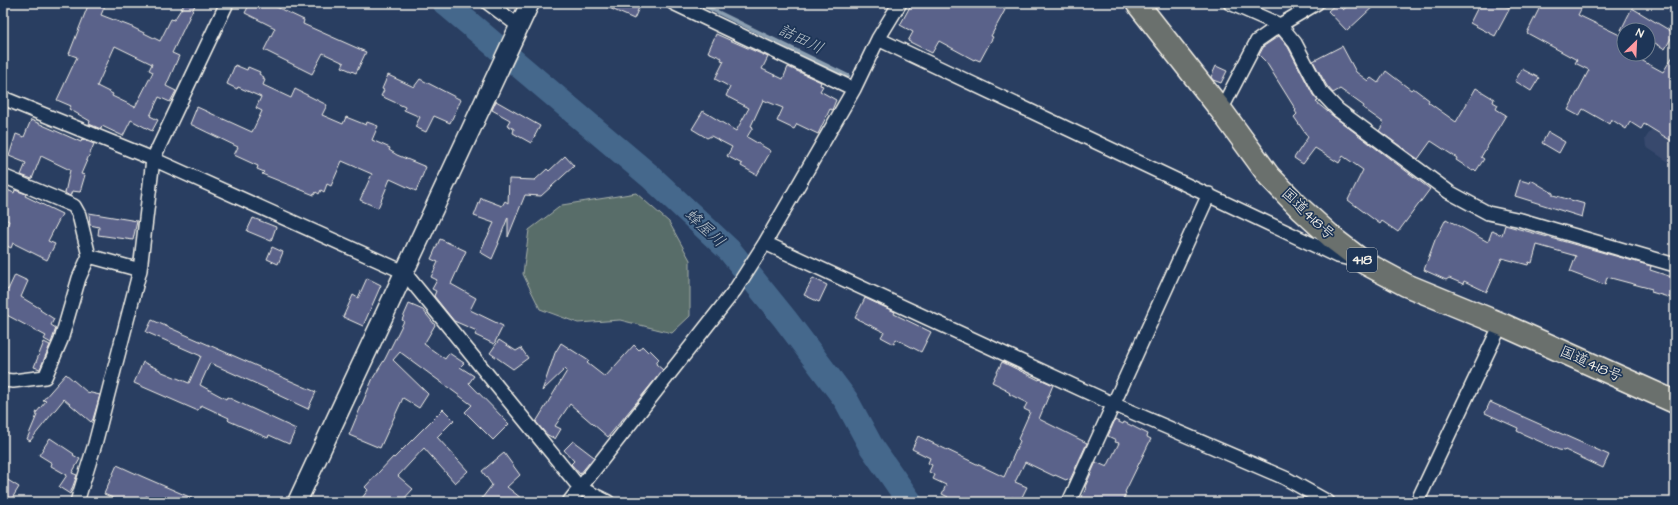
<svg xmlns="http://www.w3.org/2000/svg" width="1678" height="505" font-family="'Architects Daughter','Klee One',sans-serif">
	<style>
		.built { fill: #38496d }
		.green { fill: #596d69; stroke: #a6afa8 }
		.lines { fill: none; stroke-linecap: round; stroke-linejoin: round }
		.stream { stroke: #8b9fb1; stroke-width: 4 }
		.river { stroke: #45688c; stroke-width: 25 }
		.building { fill: #5a628a; stroke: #f4f1e8; fill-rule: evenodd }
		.street-casing { stroke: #f4f1e8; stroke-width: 16 }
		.secondary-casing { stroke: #f4f1e8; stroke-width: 21 }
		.highway-casing { stroke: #f4f1e8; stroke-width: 25 }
		.street { stroke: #1d3557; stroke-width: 13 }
		.secondary { stroke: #1d3557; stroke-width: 18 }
		.highway { stroke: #6a706d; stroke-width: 22 }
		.labels { text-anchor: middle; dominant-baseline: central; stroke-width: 3.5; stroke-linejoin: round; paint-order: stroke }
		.shield { fill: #1d3557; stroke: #b4b9bc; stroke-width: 1 }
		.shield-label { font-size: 14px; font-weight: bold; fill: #f4f1e8 }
		.street-label { font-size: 15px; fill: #f4f1e8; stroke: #1d3557 }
		.water-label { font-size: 16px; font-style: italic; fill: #b7c1c8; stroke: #1d3557 }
	</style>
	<rect width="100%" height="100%" fill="#293e61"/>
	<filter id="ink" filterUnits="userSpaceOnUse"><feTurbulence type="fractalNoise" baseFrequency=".025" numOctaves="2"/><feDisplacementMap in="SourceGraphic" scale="8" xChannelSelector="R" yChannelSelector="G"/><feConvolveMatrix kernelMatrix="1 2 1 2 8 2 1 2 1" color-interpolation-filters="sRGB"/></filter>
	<g filter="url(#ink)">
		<path class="built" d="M1675,95V166L1646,147L1645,139Z"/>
		<path class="green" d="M636,193L669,222L690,260V316L672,333L620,320L578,323L540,309L523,274L529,230L562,205Z"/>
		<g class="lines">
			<path class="stream" d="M699,3L848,76"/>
			<path class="river" d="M445,3L651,177L730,251L785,319L846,400L871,446L910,502"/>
		</g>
		<path class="building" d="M89,3H106L101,15L132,27L160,41L171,19L174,20L185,3H196L172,53L179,56L166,86L176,91L170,102L159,97L150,116L158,120L152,131L131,120L123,136L102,126L101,129L89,124L90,121L69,109L71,106L57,100L77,57L69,54ZM115,46L152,64L149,70L153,72L135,107L112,96L113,94L97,86Z
			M250,3H268L304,20L303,24L366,52L356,73L342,67L344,63L323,53L312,74L264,50L275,28L245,13Z
			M598,3H641L634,19Z
			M912,3H954L961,7L963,3H993L1005,10L991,36L993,37L980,61L975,59L974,60L939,41L932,53L908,41L913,32L900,25Z
			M1337,3L1343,10L1351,3H1377L1347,31L1328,11Z
			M1480,3H1500L1510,8L1495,36L1470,23Z
			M1542,3H1584L1578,15L1624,37V54H1630L1663,72L1675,53V143L1644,124L1641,129L1630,122L1626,129L1611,119L1609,124L1606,122L1583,109L1579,116L1568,110L1589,70L1575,63L1577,60L1527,33Z
			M1632,8L1674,33L1665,49L1648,39V30H1621Z
			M716,34L768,57L762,69L783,79L788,67L821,82L820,85L823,86L820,91L836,100L832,110L830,109L818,134L797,124L794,129L777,121L783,108L763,100L751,126L753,127L747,137L771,151L757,175L741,166L742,164L727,156L732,147L711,136L707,138L692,129L703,111L736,131L749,108L726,96L730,87L715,79L724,61L721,60L722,58L708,52Z
			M1279,36L1288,47L1313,95L1318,101L1316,102L1333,116L1430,189L1398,232L1382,221L1380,224L1348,200L1363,170L1343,156L1339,163L1315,148L1303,164L1294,158L1308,137L1294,117L1297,114L1295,111L1296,110L1266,62L1259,55L1264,46Z
			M1342,46L1356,72L1368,81L1371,78L1378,83L1386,71L1411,90L1413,88L1429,100L1428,102L1456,122L1476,88L1494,99L1493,102L1498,105L1496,109L1506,115L1481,157L1484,159L1476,171L1474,169L1473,171L1456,160L1457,158L1431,141L1418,159L1379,131L1384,123L1363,108L1364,106L1340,89L1333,93L1327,86L1313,61Z
			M235,65L247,70L248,67L260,72L259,74L264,77L263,79L265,80L263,85L291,98L295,89L327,105L322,115L343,124L346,117L366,125L367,122L378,126L372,140L390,148L389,150L397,155L426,167L416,191L390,179L378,208L360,200L372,174L342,161L331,186L327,184L324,192L321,190L319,194L316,192L314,195L262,174L264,172L257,169L258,166L234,155L238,147L190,124L197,107L252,132L262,111L256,108L261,97L238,87L237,89L227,84Z
			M1216,66L1227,71L1221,83L1213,80L1211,77Z
			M1522,69L1539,78L1531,91L1515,81Z
			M388,75L414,87L420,79L461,100L450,123L434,116L426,132L415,127L420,117L404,110L405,107L381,96L384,90L382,89Z
			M496,101L540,126L531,143L513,133L514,129L507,125L510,120L492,110Z
			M31,120L81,142L82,139L94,144L81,174L85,175L80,192L72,191L70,196L65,193L70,170L41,156L32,179L21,175L26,163L9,156L16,134L24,137Z
			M1548,132L1565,142L1559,153L1542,143Z
			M565,156L574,166L541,196L525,195L508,237V217L498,243H499L492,259L480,252L494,223L474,216L481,198L502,206L505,201L508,203L509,179L535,180L547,169L549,171Z
			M1520,180L1530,183L1531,180L1553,193V195L1585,204L1582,217L1515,196Z
			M3,188L14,193L15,190L26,194L25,196L62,214L48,241L55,244L47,260L13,243L11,248L3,244V234L9,221L3,218Z
			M89,213L137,221L133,240L98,235L99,227L90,225Z
			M253,218L276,227L271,241L247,231Z
			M1446,219L1488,242L1492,231L1502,235L1505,225L1651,266L1650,270L1675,278V299L1651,292L1652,289L1607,277L1605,285L1599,283L1570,272L1576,256L1537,245L1532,263L1529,262L1528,265L1502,258L1487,292L1464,281L1463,284L1449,278L1446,280L1424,270L1435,240Z
			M440,239L466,251L451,284L476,298L470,310L503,326L494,344L475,335L477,331L454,321L434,296L436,291L432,289L437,280L431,277L438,262L431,259Z
			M272,247L283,252L278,264L267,259Z
			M15,275L28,281L21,297L41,309L40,310L54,319L51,325L56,328L51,343L44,339L46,336L3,313V287L8,290Z
			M367,278L381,285L363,326L343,317L353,295L358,298Z
			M813,278L827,285L819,302L804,295Z
			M865,298L895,312L894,314L931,332L921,352L896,339L894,344L881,337L884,332L855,318Z
			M409,304L423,310L435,325L424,344L445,359L449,353L464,363L460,367L474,376L469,383L509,424L493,440L465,412L472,405L400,352L393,360L428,394L419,408L403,398L380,448L349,435L373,378L385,359L404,321L402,320Z
			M152,320L316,392L308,409L278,395L279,394L210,363L200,385L226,399L227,397L296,429L289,444L269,435L268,438L229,421L228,420L229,418L201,405L198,410H196L134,383L143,362L160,370V371L189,383L201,356L146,332Z
			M499,340L516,351L521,348L528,358L513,369L490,353Z
			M44,342L50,345L40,369L34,367Z
			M561,343L589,361L587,363L605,377L634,345L639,350L642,346L648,352L650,350L659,359L656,364L663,370L608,437L570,404L555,426L561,429L555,439L546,434L536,422L567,371L565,369L542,391L555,353Z
			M1002,362L1039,380L1040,379L1053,385L1039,419L1087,443L1070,480L1067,479L1066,480L1055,475L1054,476L1025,462L1015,482L1027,487L1020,501L1012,497L1010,502H946L948,497L942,494L946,485L933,479L935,475L929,472L932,465L928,463L930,458L912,449L918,436L1004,477L1020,441L1018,439L1030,412L1024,409L1027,403L1009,394L1010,393L1005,390L1006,389L992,382Z
			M66,374L87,392L100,395L93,419L91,422L64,399L30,441L27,439L37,415L36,413L46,401L43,400Z
			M1490,402L1609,455L1603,468L1565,450L1564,451L1559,450L1523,434L1517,431L1518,428L1485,413Z
			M443,409L454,420L437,437L468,471L455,483L424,448L398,476L413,489L401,502H359L368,490L365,487L393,457L394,458Z
			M1115,420L1123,424L1124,422L1148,434L1147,437L1151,439L1125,492L1126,493L1122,502H1080L1086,488L1085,487L1096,462L1107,467L1119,443L1115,442L1116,440L1108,436Z
			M50,438L74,454L73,455L80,459L72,473L77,475L70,494L59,487L67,475L51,466L52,463L39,455Z
			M573,441L594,457L580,474L571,464L574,461L564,450Z
			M504,453L520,475L507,487L526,502H479L492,485L482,471Z
			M117,465L141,476L201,502H161L146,496L143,502H122L104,494Z
			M3,477L19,487L11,500L3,496Z"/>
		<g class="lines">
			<g class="street-casing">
				<path id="street" d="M488,3L519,26
					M673,3L854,89
					M1230,3L1280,25L1295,43L1320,91L1338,110L1449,192L1488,213L1521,220L1675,265
					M878,39L1337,256L1355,260
					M3,98L153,159L404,272L580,488L608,502
					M1221,110L1257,41L1280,25L1317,3
					M3,176L74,206L79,215L89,256L79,278L61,340L45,377L13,381L3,380
					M765,243L1113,404L1285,478L1328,502
					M89,256L140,270
					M77,502L95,444L140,270L153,159L227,3
					M569,502L735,290L765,243L854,89L878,39L900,3
					M1069,502L1209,194
					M1417,502L1501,324"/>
			</g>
			<g class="secondary-casing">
				<path id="secondary" d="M297,502L530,3"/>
			</g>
			<g class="highway-casing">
				<path id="highway" d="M1137,3L1221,110L1269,176L1301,209L1335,240L1365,263L1406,285L1501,324L1675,402"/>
			</g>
			<use href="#street" class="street"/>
			<use href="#secondary" class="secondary"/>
			<use href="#highway" class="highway"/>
		</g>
	</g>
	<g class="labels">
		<rect class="shield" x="1347" y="248" width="30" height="24" rx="3"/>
		<g class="shield-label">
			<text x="1362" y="260">418</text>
		</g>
		<g class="street-label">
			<text transform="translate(1308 214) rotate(44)">国道418号</text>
			<text transform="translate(1591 364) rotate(24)">国道418号</text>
		</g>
		<g class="water-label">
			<text transform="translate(801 39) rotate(26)">詰田川</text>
			<text transform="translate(705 228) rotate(43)">蜂屋川</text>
		</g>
	</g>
	<rect width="1678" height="505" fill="none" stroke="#1d3557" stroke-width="16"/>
	<rect x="8" y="8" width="1662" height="489" fill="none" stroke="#f4f1e8" stroke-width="1.5" filter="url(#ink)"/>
	<g transform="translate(1636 42) rotate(24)"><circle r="19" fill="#1d3557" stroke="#738091"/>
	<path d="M0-3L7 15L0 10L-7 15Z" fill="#ff9aa2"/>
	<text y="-6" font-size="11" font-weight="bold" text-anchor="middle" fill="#f4f1e8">N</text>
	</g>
</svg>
